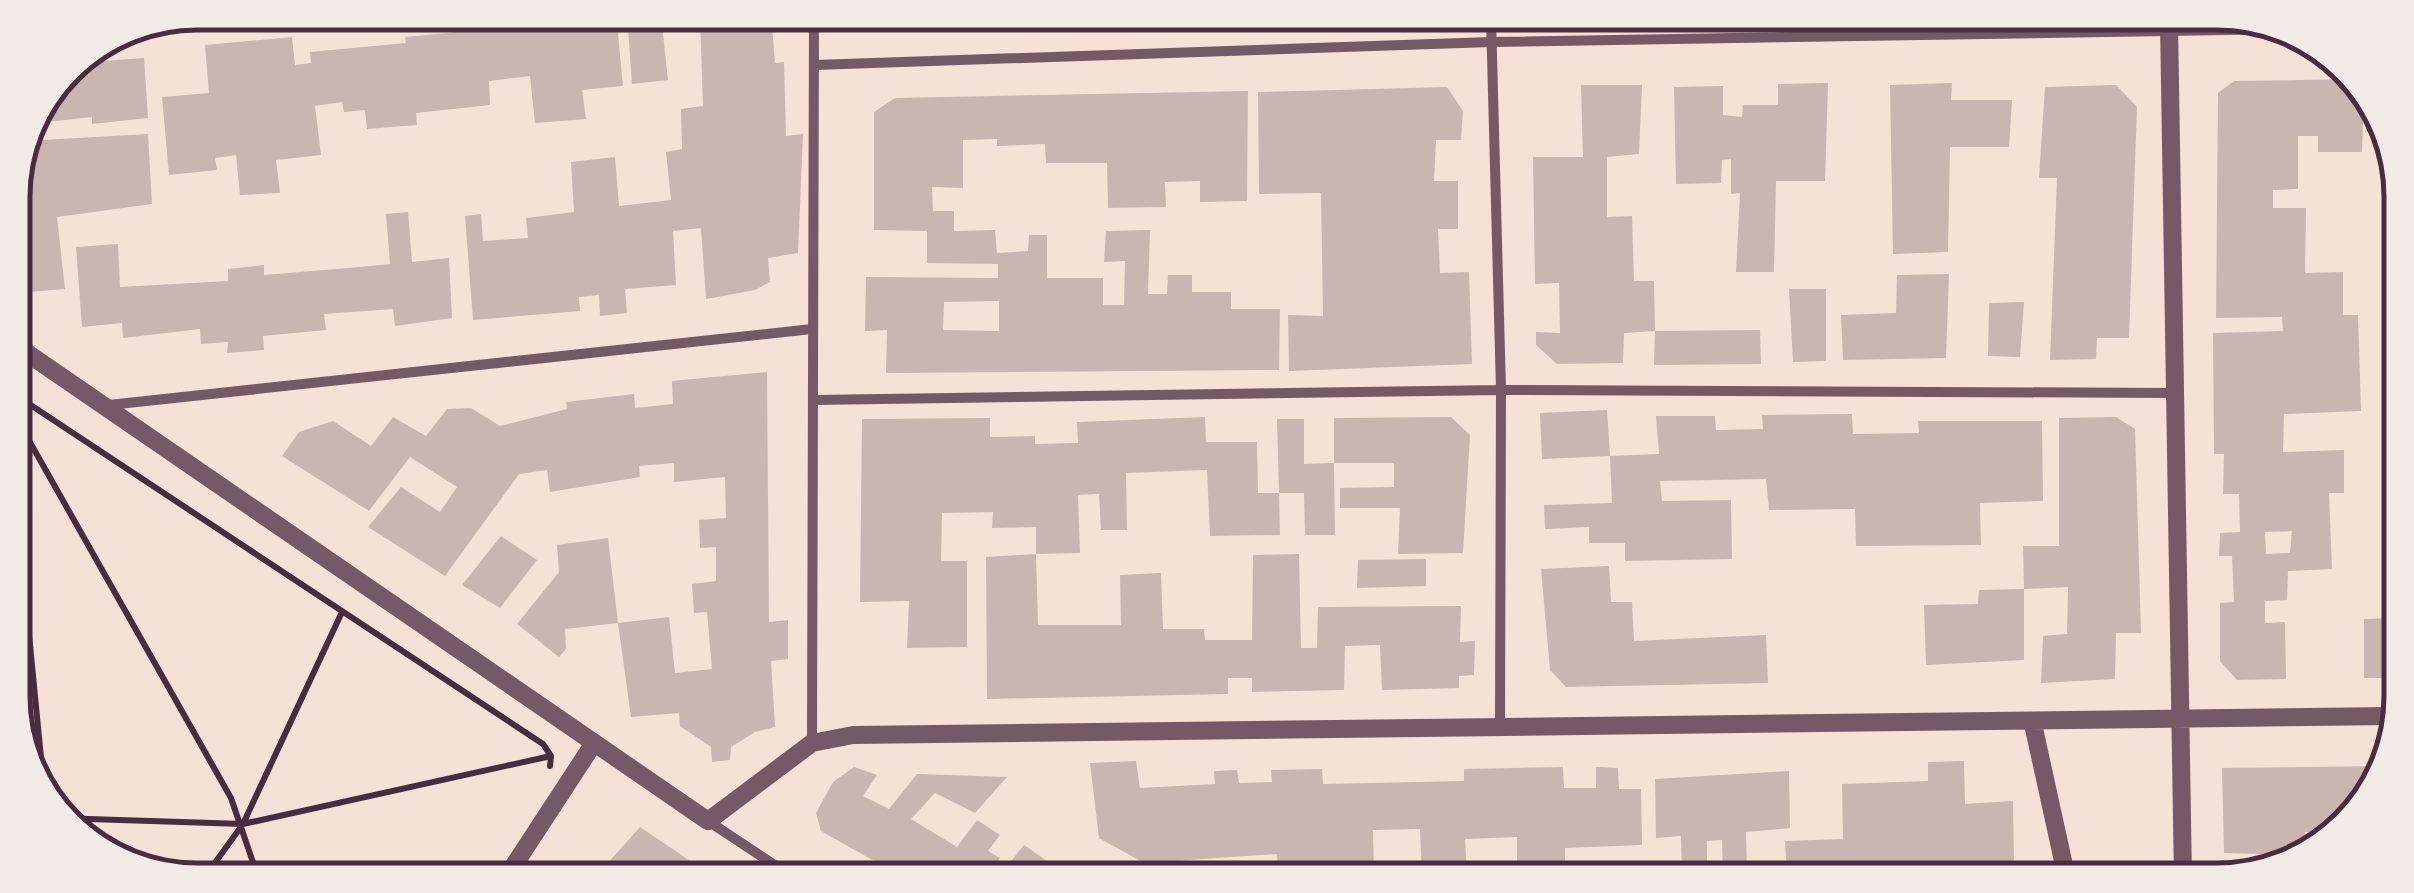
<svg xmlns="http://www.w3.org/2000/svg" width="2414" height="893" font-family="Raleway,sans-serif">
	<style>
		.building { fill: #ccb4b1; fill-rule: evenodd }
		.lines { fill: none; stroke-linecap: round; stroke-linejoin: round }
		.path { stroke: #4a2c40; stroke-width: 6 }
		.minor { stroke: #755966; stroke-width: 10 }
		.tertiary { stroke: #755966; stroke-width: 18 }
		.rim { fill: none; stroke: #4a2c40; stroke-width: 5 }
	</style>
	<rect width="100%" height="100%" fill="#f7e1d7"/>
	<path class="building" d="M594,14H616L623,86L582,90L586,119L535,123L530,76L489,81L490,105L416,113L417,125L367,129L365,110L344,112L342,102L315,106L321,155L276,160L280,193L240,195L236,155L215,158L217,170L169,175L162,97L209,93L205,45L292,37L295,65L311,63L310,52L406,43L405,37L594,19Z
		M627,14L661,15L668,80L632,84Z
		M700,15H771L775,63L784,62L786,136L803,134L798,253L768,258L770,282L755,290L706,299L701,228L673,231L676,285L625,289L627,313L600,316L599,295L579,297L580,311L473,320L465,216L481,214L483,241L528,238L526,218L574,212L571,162L615,157L619,206L671,200L666,152L682,149L681,109L703,106Z
		M144,58L148,118L92,124V117L29,124L60,78L89,75L88,62Z
		M2358,79L2364,94L2362,152H2318V136H2298V189L2273,190V208H2306L2305,273L2343,272V315H2358L2361,411L2284,414L2283,452L2344,450V493H2329L2332,569L2288,571L2287,600L2265,601V623L2285,622L2286,679L2237,680L2220,661V603L2234,602L2232,556H2219L2220,533L2240,532L2239,494H2223L2224,454H2214L2213,333L2283,331L2282,317L2216,318L2218,93L2234,81ZM2292,531L2290,553L2266,554L2265,532Z
		M1828,83L1825,181H1776L1774,272H1736L1740,193L1731,194V159L1722,160L1721,183L1676,184L1674,87L1723,86V115L1742,117L1743,105H1778V84Z
		M1952,83L1951,100H2012L2009,147H1950L1948,252L1893,254L1890,85Z
		M1581,85H1642L1639,154L1607,157V217L1632,216L1634,281H1654L1655,331L1760,330L1761,364L1654,365L1655,331L1624,333L1623,363L1557,364L1536,345V332L1560,333L1559,283L1535,284L1533,157H1583Z
		M2116,85L2137,107L2129,338H2097L2096,359L2050,360L2057,178H2039L2045,87Z
		M1447,87L1463,111L1461,140H1436L1434,181H1458V229H1438L1440,273L1469,272L1472,364L1289,371L1288,315L1323,316L1321,193L1259,194L1258,92Z
		M1248,91L1247,201L1200,202V181L1165,182L1166,207L1108,208L1107,163H1046L1045,144L997,146V139L963,140V188L932,187L933,211H954V231L995,230L997,253L1028,251L1029,235H1047V278H1103V305H1124L1125,261L1104,262L1106,231L1150,230L1148,294H1167L1168,275H1192V292H1231V309H1280L1279,370L886,373L887,330L865,331L866,277L998,278V264L927,263V231L874,230V112L895,98ZM999,301V331L943,330L944,302Z
		M148,134L152,204L57,217L65,289L28,292L16,284L13,221H19V182H14L25,141Z
		M408,212L412,262L449,258L452,318L395,326L393,309L324,314L326,330L263,336L264,350L227,353L228,342L201,344L200,329L123,338L122,323L82,327L76,247L118,244L120,287L228,281V269L264,265V275L360,267L390,264L386,214Z
		M1949,274L1946,358L1843,360L1841,315L1896,313L1897,275Z
		M1789,289H1826V361L1793,362Z
		M2024,302L2020,357L1988,356L1989,303Z
		M767,372L769,622L788,620V659L771,661L775,727L755,732L731,747L730,760L712,762L711,747L680,726L679,713L631,717L618,623L565,629L566,649L559,657L517,624L559,572L557,545L608,538L618,623L669,617L675,673L712,669L707,612L694,613L692,584L716,581V547L700,548L699,520L726,518L725,477L674,482V463L639,466L640,477L550,492L547,470L519,474L445,576L368,527L401,487L440,512L457,487L410,457L369,511L282,456L299,432L333,421L371,446L393,417L426,436L447,409L471,408L500,426L567,409L566,402L634,394L635,408L673,404L672,381Z
		M1607,410L1610,456L1542,459L1540,413Z
		M1852,414L1853,434L1919,433L1918,421H2042L2043,501L1980,503L1981,545L1856,546L1855,509L1769,510L1766,479L1660,481L1662,501L1731,500L1732,559L1625,561V543H1589V527L1545,529L1544,505L1612,503L1610,456L1659,454L1656,416H1715L1716,430L1763,429L1762,415Z
		M1205,417L1206,442H1257L1258,493H1279L1277,419H1304V464L1334,463L1335,535H1305L1304,493H1279L1280,535L1210,536L1207,470L1126,473L1127,530H1101L1099,494L1078,495L1080,553L1036,554L1038,625H1121L1120,575L1161,573L1163,629H1204L1205,640H1252L1253,555L1299,554L1301,648H1317L1318,607L1461,606L1460,642L1475,641L1474,675L1459,676V688L1382,690L1380,645L1345,646L1344,690L1252,692V678H1228V694L987,699L986,557L1036,554V527L992,528L993,512L942,513L941,561H967V647L907,648L909,601L860,602L862,419L990,418V437L1035,436V444L1078,443L1077,422Z
		M1451,417L1470,435L1463,553L1398,554L1400,508H1340V488L1394,487V463H1334V418Z
		M2116,417L2135,429L2141,633H2116L2115,679L2041,683L2043,636L2067,634L2068,587L2024,589L2023,546H2059V418Z
		M501,536L537,560L500,608L462,585Z
		M1426,559V586L1357,588L1358,560Z
		M1609,566L1611,602H1632L1634,641L1766,635L1768,683L1566,687L1550,670L1541,569Z
		M2024,589V660L1926,665L1924,605L1978,604L1979,590Z
		M2394,618L2393,678H2364V619Z
		M1136,761L1140,788L1215,784L1214,771L1237,770L1239,783L1272,782L1271,770L1322,769L1323,784L1464,781V769L1563,767L1564,788H1596V767L1618,768L1619,789H1641L1642,845L1565,848V877H1517V837L1465,839L1467,877H1422L1420,829L1373,830L1374,876H1278L1277,854L1144,863L1099,838L1090,763Z
		M1964,761L1965,804L2013,801L2014,863L1967,866V876L1913,879V865L1787,873L1785,841L1843,839L1842,784L1928,781V762Z
		M2384,766L2330,841V832H2305L2304,852L2296,855L2224,853L2222,768Z
		M854,767L877,775L863,796L889,809L917,774L1007,777L975,813L935,793L911,819L957,847L977,820L1000,835L988,851L1000,858L987,875L897,874L821,831L816,813L833,782Z
		M1789,771L1790,828L1746,832L1747,873L1723,875L1722,840L1707,841V871L1682,873L1681,836L1656,838L1655,779Z
		M640,827L683,856L707,873H618L606,865Z
		M1024,845L1063,872L1000,875Z
		M2033,870L2034,879H1966V876Z"/>
	<g class="lines">
		<path class="path" d="M14,394L543,744L551,756L550,766
			M14,414L231,798L256,871
			M15,490L44,789
			M58,818L243,824L342,612
			M209,871L243,824L551,756"/>
		<path class="minor" d="M1491,18L1501,390L1500,725
			M815,65L1491,42L2287,29
			M813,400L1501,390L2172,393
			M109,405L812,329
			M812,743L814,15
			M708,821L788,874"/>
		<path class="tertiary" d="M2169,22L2183,880
			M14,344L708,821L812,743L853,735L2392,716
			M2033,724L2067,879
			M509,873L594,743"/>
	</g>
	<path d="M0 0H2414V893H0ZM197 30H2217A167 167 0 0 1 2384 197V696A167 167 0 0 1 2217 863H197A167 167 0 0 1 30 696V197A167 167 0 0 1 197 30Z" fill="#f1eae7" fill-rule="evenodd"/>
	<path class="rim" d="M197 30H2217A167 167 0 0 1 2384 197V696A167 167 0 0 1 2217 863H197A167 167 0 0 1 30 696V197A167 167 0 0 1 197 30Z"/>
</svg>
